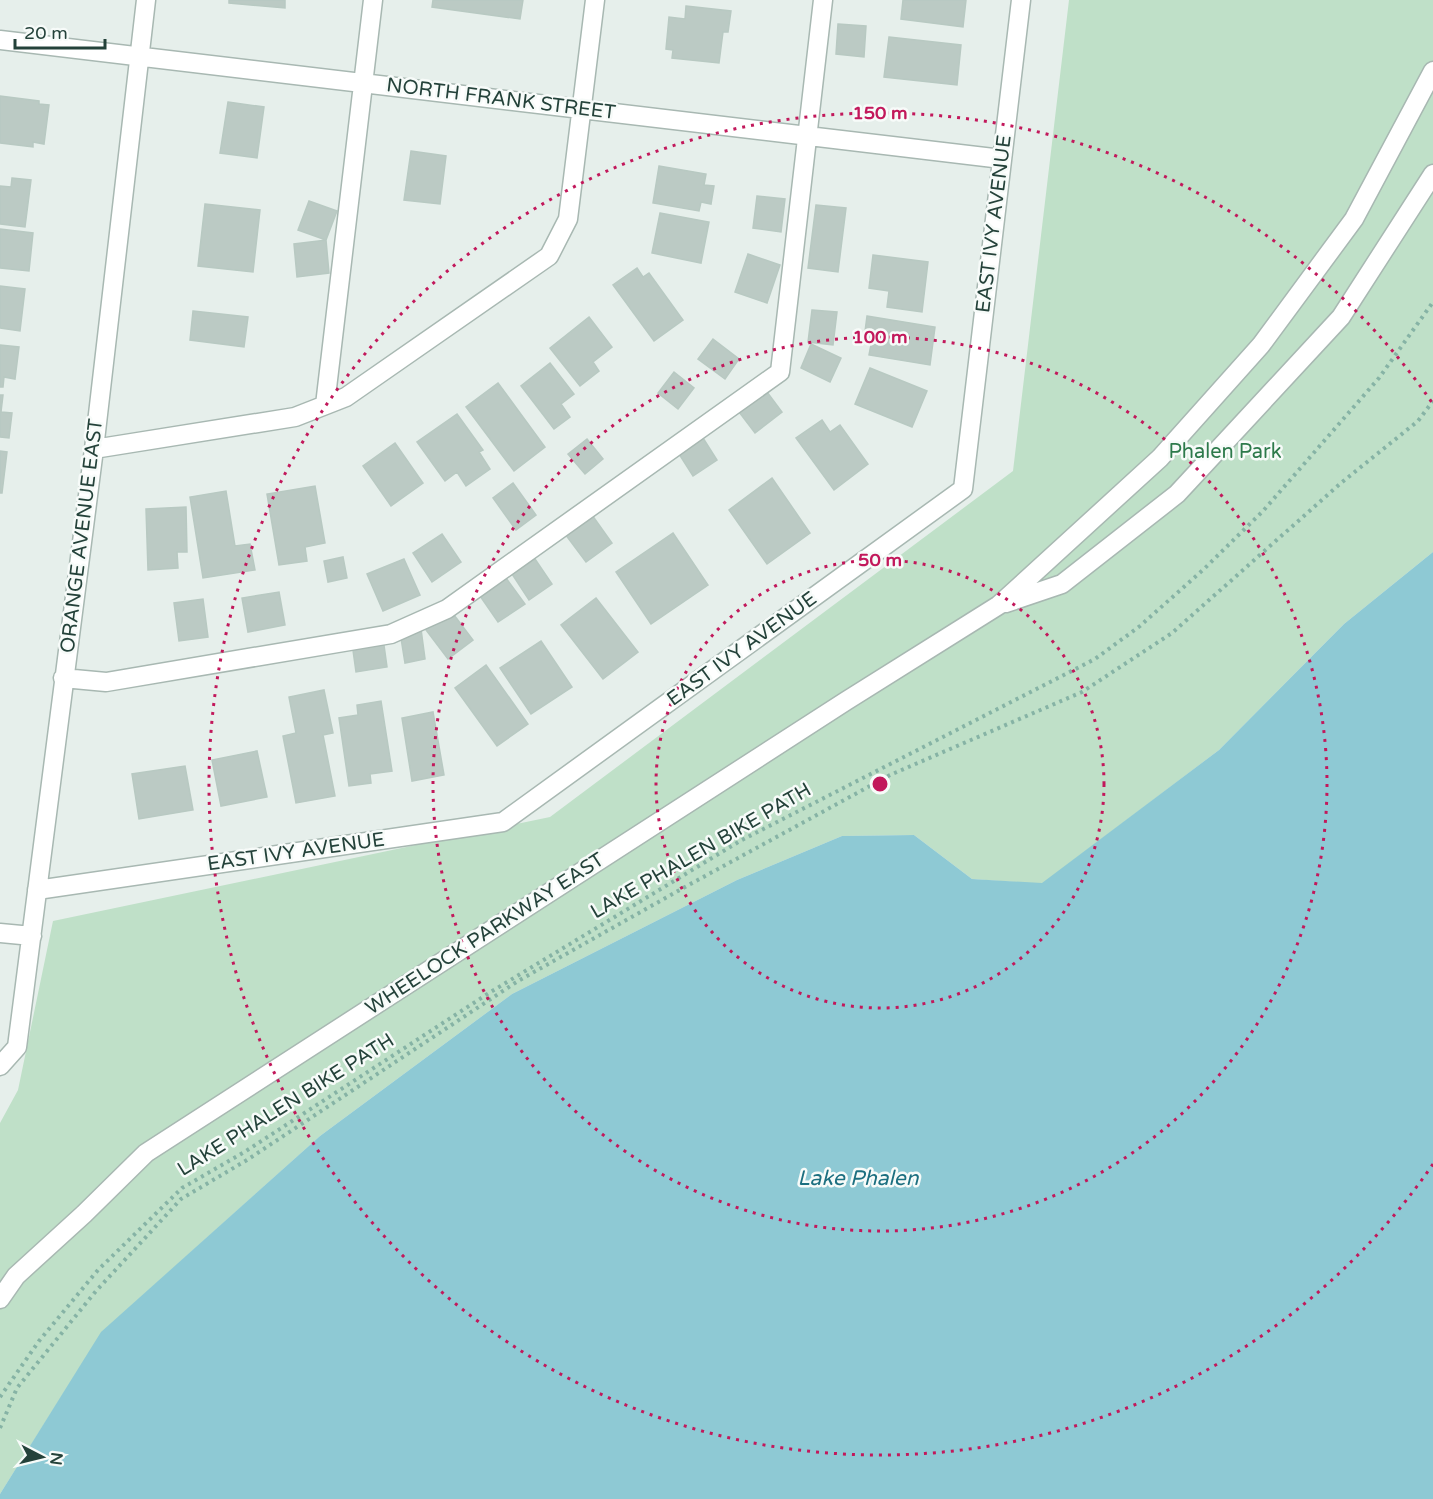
<svg xmlns="http://www.w3.org/2000/svg" width="1433" height="1499" font-family="'Varela Round',sans-serif">
	<style>
		.green { fill: #bfe0c8 }
		.water { fill: #8ec9d4 }
		.building { fill: #bbcac4; stroke: #b8c9c2; stroke-width: 1.5 }
		.lines { fill: none; stroke-linecap: round; stroke-linejoin: round }
		.minor-casing { stroke: #a8b8b2; stroke-width: 21 }
		.path { stroke: #86b3a5; stroke-width: 4; stroke-dasharray: 3 4.5; stroke-linecap: butt }
		.minor { stroke: #fff; stroke-width: 18 }
		.ring { fill: none; stroke: #c2185b; stroke-width: 3; stroke-dasharray: 3 6 }
		.labels { text-anchor: middle; dominant-baseline: central; stroke-width: 5; stroke-linejoin: round; paint-order: stroke }
		.street-label { font-size: 20px; fill: #24423a; stroke: #f7fbf9 }
		.park-label { font-size: 20px; fill: #2d7a4b; stroke: #f7fbf9 }
		.water-label { font-size: 21px; font-style: italic; fill: #1c6f80; stroke: #f7fbf9 }
		.centre { fill: #c2185b; stroke: #f7fbf9; stroke-width: 3 }
		.ring-label { font-size: 18px; text-anchor: middle; font-weight: bold; fill: #c2185b; stroke: #f7fbf9; stroke-width: 5; stroke-linejoin: round; paint-order: stroke }
	</style>
	<rect width="100%" height="100%" fill="#e6efeb"/>
	<path class="green" d="M1069,0H1433V552L1344,624L1219,750L1042,884L972,879L914,835L842,836L737,880L512,994L320,1136L102,1332L0,1494V1123L18,1090L53,921L550,817L1013,471Z"/>
	<path class="water" d="M1433,552V1499H0V1494L101,1332L320,1136L512,994L737,880L842,836L914,835L972,879L1042,883L1219,750L1344,624Z"/>
	<path class="building" d="M229,0H285V8L229,3Z
		M433,0H523L520,19L432,7Z
		M903,0H966L963,27L901,19Z
		M686,6L731,11L728,32H723L719,63L672,58L673,50L666,49L669,17L685,19Z
		M838,24L866,26L864,57L836,54Z
		M889,37L961,45L957,85L884,77Z
		M0,96L39,101V104L49,105L44,144L33,142V147L0,143Z
		M228,102L264,107L257,158L220,153Z
		M411,151L446,156L440,204L404,200Z
		M659,166L706,174L704,185L714,186L711,204L701,202L699,211L653,203Z
		M12,178L31,180L25,227L0,224V186L11,187Z
		M757,196L785,199L781,232L753,228Z
		M309,201L337,211L326,240L298,230Z
		M205,204L260,210L253,272L198,266Z
		M816,205L846,208L838,272L808,268Z
		M660,213L709,222L701,263L652,253Z
		M0,229L33,233L29,271L0,268Z
		M326,240L329,273L297,277L294,244Z
		M748,254L780,265L767,303L735,292Z
		M873,255L928,262L922,312L887,307L889,291L869,288Z
		M637,268L643,277L649,273L683,320L654,341L613,285Z
		M0,286L25,289L20,331L0,328Z
		M812,310L837,312L833,345L808,342Z
		M193,311L248,317L244,347L190,340Z
		M867,316L935,327L930,365L869,355L872,340L864,339Z
		M589,317L612,347L593,362L599,371L580,386L550,348Z
		M713,339L739,359L725,379L698,359Z
		M811,344L841,358L830,382L801,368Z
		M0,345L19,347L15,379L4,377L3,387H0Z
		M550,363L574,394L561,404L570,417L554,429L521,386Z
		M870,368L927,391L912,427L855,404Z
		M674,372L694,388L678,409L658,393Z
		M498,383L545,447L514,471L466,407Z
		M767,392L782,412L755,433L739,412Z
		M0,395H3L1,412L12,413L9,438L0,437Z
		M457,414L483,450L479,452L490,469L466,486L457,472L445,481L417,442Z
		M822,420L830,432L840,425L868,464L834,490L796,438Z
		M703,438L717,460L693,476L679,454Z
		M587,439L603,459L585,474L568,454Z
		M395,443L423,483L391,506L363,466Z
		M0,451L7,452L2,493H0Z
		M772,478L810,533L767,564L729,510Z
		M513,483L536,515L516,530L493,498Z
		M315,486L325,543L305,547L307,561L279,565L267,494Z
		M226,491L235,546L250,544L255,570L203,578L190,497Z
		M186,507L187,552H177L178,568L148,570L146,509Z
		M592,515L612,543L586,562L565,534Z
		M673,533L708,585L651,624L616,572Z
		M442,534L461,562L432,582L413,553Z
		M343,557L347,578L328,582L324,561Z
		M404,559L420,595L383,611L367,574Z
		M535,559L552,584L529,600L512,574Z
		M506,578L525,604L498,622L480,596Z
		M279,592L285,625L248,632L242,598Z
		M596,598L638,652L603,679L561,625Z
		M203,599L208,637L179,641L174,603Z
		M451,611L473,640L448,659L426,630Z
		M421,629L425,659L405,663L400,632Z
		M383,638L387,667L356,672L352,643Z
		M541,641L572,687L531,714L500,668Z
		M486,665L528,724L497,746L455,688Z
		M324,690L333,733L323,735L335,796L296,803L283,736L296,733L289,697Z
		M381,701L392,771L370,774L371,783L349,786L339,718L358,715L357,705Z
		M433,712L444,775L412,781L402,718Z
		M257,751L267,797L221,806L212,760Z
		M185,766L193,810L139,819L132,774Z"/>
	<g class="lines">
		<g class="minor-casing">
			<path id="minor" d="M0,40L1002,159
				M325,405L373,0
				M94,449L295,417L346,397L549,256L568,219L595,0
				M1006,603L1062,584L1177,494L1341,317L1433,174
				M63,678L106,682L391,634L447,609L780,372L823,0
				M37,890L503,822L963,489L1021,0
				M0,933L32,936
				M0,1066L17,1047L94,449L146,0
				M0,1299L16,1276L84,1214L146,1153L846,701L999,605L1160,458L1261,345L1354,219L1433,71"/>
		</g>
		<path class="path" d="M0,1397L39,1341L98,1270L182,1188L246,1151L489,993L740,841L1095,659L1140,626L1205,568L1263,511L1379,378L1433,302
			M0,1428L17,1388L96,1291L181,1199L247,1160L518,981L685,887L890,775L1082,692L1172,633L1341,483L1418,421L1433,401"/>
		<use href="#minor" class="minor"/>
	</g>
	<g class="ring">
		<circle cx="880" cy="784" r="224"/>
		<circle cx="880" cy="784" r="447"/>
		<path d="M1433 1164A671 671 0 1 1 1433 404"/>
	</g>
	<g class="labels">
		<g class="street-label">
			<text transform="translate(501 99) rotate(7)">NORTH FRANK STREET</text>
			<text transform="translate(994 224) rotate(-83)">EAST IVY AVENUE</text>
			<text transform="translate(82 536) rotate(-83)">ORANGE AVENUE EAST</text>
			<text transform="translate(742 649) rotate(-36)">EAST IVY AVENUE</text>
			<text transform="translate(701 851) rotate(-30)">LAKE PHALEN BIKE PATH</text>
			<text transform="translate(296 852) rotate(-8)">EAST IVY AVENUE</text>
			<text transform="translate(485 934) rotate(-33)">WHEELOCK PARKWAY EAST</text>
			<text transform="translate(286 1105) rotate(-32)">LAKE PHALEN BIKE PATH</text>
		</g>
		<g class="park-label">
			<text x="1225" y="452">Phalen Park</text>
		</g>
		<g class="water-label">
			<text x="858" y="1178">Lake Phalen</text>
		</g>
	</g>
	<circle cx="880" cy="784" r="9" class="centre"/>
	<g class="ring-label">
		<text x="880" y="119">150 m</text>
		<text x="880" y="343">100 m</text>
		<text x="880" y="566">50 m</text>
	</g>
	<g transform="translate(42 1457) rotate(97)" stroke="#f7fbf9" stroke-width="4.5" paint-order="stroke">
	<path d="M0-4.5L10 22L0 15L-10 22Z" fill="#24423a"/>
	<text y="-9" font-size="16" font-weight="bold" text-anchor="middle" fill="#24423a">N</text>
	</g>
	<path d="M15 39v9h90v-9" fill="none" stroke="#24423a" stroke-width="3"/>
	<text x="24" y="39" font-size="18" fill="#24423a" stroke="#f7fbf9" stroke-width="4.5" paint-order="stroke">20 m</text>
</svg>
